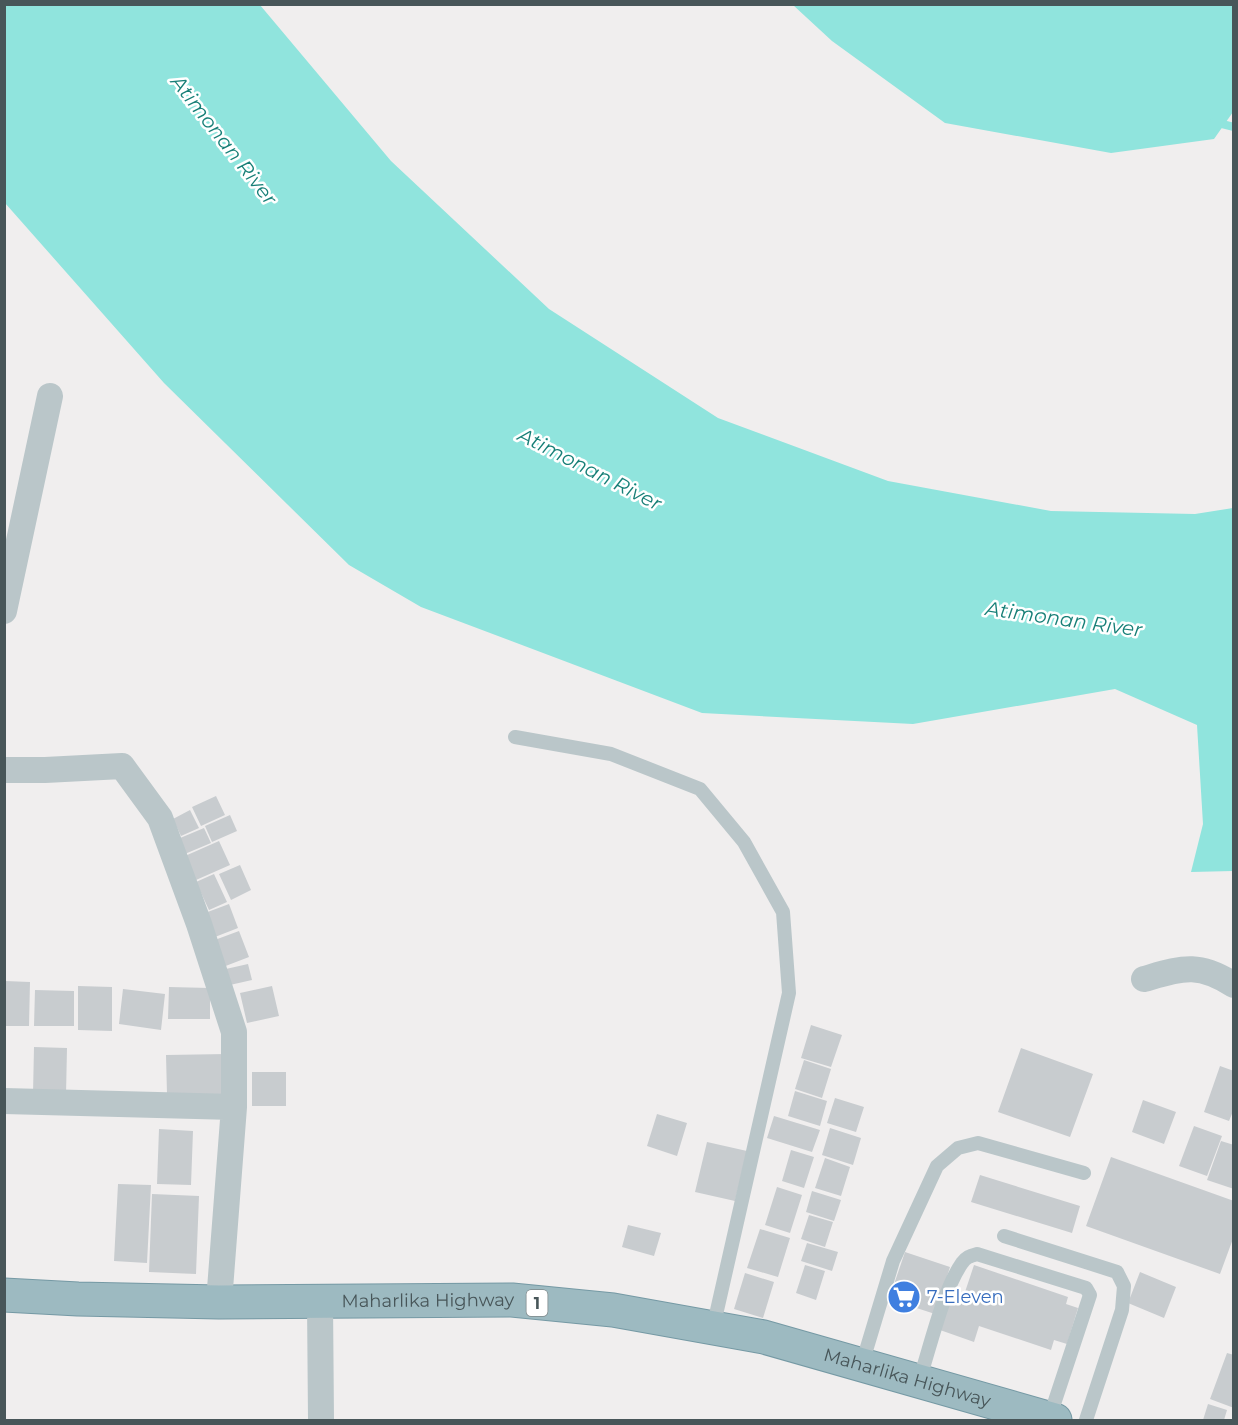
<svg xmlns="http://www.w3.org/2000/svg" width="1238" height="1425" font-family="Montserrat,sans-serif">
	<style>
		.water { fill: #90e4dd }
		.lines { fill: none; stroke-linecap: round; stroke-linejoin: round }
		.stream { stroke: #90e4dd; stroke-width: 8 }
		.building { fill: #c8cccf }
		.trunk-casing { stroke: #7599a4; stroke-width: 35 }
		.service { stroke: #bac6c9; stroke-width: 14 }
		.minor { stroke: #bac6c9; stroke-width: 26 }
		.trunk { stroke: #9dbac1; stroke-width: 33 }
		.labels { text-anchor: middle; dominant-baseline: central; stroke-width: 5; stroke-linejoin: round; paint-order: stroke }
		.shield { fill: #fff; stroke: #7f898b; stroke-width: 1.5 }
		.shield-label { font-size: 16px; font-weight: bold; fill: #485659 }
		.shop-label { font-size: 18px; fill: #366cbe; stroke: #fff; text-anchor: start }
		.street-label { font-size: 18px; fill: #485659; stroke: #fff }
		.water-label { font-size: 20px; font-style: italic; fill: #177f77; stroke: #fff }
	</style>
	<rect width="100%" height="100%" fill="#f0eeee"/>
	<path class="water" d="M4,5H260L391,161L549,309L718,418L888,481L1051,511L1195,514L1233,508V871L1191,872L1203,824L1197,725L1115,689L913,724L702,713L421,607L349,565L164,383L5,203Z
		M793,5H1233V112L1214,139L1111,153L945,123L832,41Z"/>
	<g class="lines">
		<path class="stream" d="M1214,122L1234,127"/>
	</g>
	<path class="building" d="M216,796L225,815L201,826L192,807Z
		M190,810L199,828L181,836L173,819Z
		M230,815L237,831L212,842L205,826Z
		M204,828L211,843L180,856L173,841Z
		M219,841L230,865L196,880L185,856Z
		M240,865L251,890L231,900L219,874Z
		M214,874L227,902L209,910L196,882Z
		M229,904L238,928L215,937L205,913Z
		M239,931L249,957L223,967L212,941Z
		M248,964L252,980L221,987L217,971Z
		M5,981L30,982L29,1026H5Z
		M78,986L112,987V1031L78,1030Z
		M272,986L279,1016L247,1023L240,993Z
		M169,987L210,988V1019H168Z
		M123,989L165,994L161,1030L119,1024Z
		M35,990L74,991V1026H34Z
		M811,1025L842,1035L831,1067L801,1058Z
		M34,1047L67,1048L66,1095L33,1094Z
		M1021,1048L1093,1074L1070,1137L998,1112Z
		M227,1054V1094H167L166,1055Z
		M804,1060L831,1069L822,1098L795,1089Z
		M1220,1066L1234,1071V1109L1229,1121L1204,1112Z
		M252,1072H286V1106H252Z
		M795,1091L827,1101L820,1126L788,1116Z
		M835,1098L864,1107L856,1132L827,1123Z
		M1143,1100L1176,1112L1164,1144L1132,1132Z
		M657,1114L687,1123L677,1156L647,1146Z
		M774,1116L820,1130L812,1152L767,1138Z
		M1194,1126L1222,1136L1207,1176L1179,1166Z
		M830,1128L861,1138L853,1165L822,1155Z
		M159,1129L193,1131L191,1185L157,1184Z
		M1221,1141L1234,1145V1189L1207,1180Z
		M707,1142L747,1151L735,1201L695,1192Z
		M791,1150L814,1157L804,1188L782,1181Z
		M1111,1157L1234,1201V1236L1220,1274L1086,1226Z
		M825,1158L850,1167L841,1196L815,1188Z
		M980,1175L1080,1206L1072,1233L971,1202Z
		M118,1184L151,1185L147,1263L114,1261Z
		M777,1187L802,1195L790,1233L765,1225Z
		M812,1191L841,1200L834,1221L806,1212Z
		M152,1194L199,1196L196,1274L149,1272Z
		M809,1215L833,1222L825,1247L801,1239Z
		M628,1225L661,1233L654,1256L622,1247Z
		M760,1229L790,1238L778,1277L747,1268Z
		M807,1243L838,1252L832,1271L801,1261Z
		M905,1252L950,1267L935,1314L889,1299Z
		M805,1265L825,1271L816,1300L796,1293Z
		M974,1265L1068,1297L1066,1304L1078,1308L1067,1344L1054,1340L1051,1350L979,1326L974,1342L940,1330L953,1291L964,1295Z
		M1140,1272L1176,1287L1164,1318L1128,1303Z
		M745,1273L774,1282L763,1318L734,1309Z
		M1227,1353L1234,1355V1408L1210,1399Z
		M1208,1404L1227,1410L1224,1420H1203Z"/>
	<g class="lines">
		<g class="trunk-casing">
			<g id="trunk">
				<path id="s1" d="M4,1295L78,1299L219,1302L512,1300L613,1310L764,1337L1055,1420"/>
			</g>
		</g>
		<path class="service" d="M515,737L611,754L700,789L744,842L783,912L789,993L713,1328
			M1004,1236L1117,1272L1124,1286L1122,1310L1086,1420
			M862,1364L893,1261L937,1166L958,1148L978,1143L1084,1173
			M919,1381C930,1348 943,1290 962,1263C966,1257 970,1256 977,1254L1086,1288L1090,1295L1049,1419"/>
		<path class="minor" d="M4,611L50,396
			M4,770H45L122,766L160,818L199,924L234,1032V1107L219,1302
			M1144,979C1183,968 1198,962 1234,985
			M4,1101L234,1107
			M320,1302L321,1420"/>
		<use href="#trunk" class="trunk"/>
	</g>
	<defs>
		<g id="supermarket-disc" transform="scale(1.725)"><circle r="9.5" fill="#3f7fe0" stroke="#fff"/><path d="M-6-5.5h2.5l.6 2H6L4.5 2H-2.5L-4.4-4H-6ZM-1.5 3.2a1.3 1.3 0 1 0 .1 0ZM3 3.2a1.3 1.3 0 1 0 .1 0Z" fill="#fff"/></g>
	</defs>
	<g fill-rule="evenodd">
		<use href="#supermarket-disc" x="904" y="1297"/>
	</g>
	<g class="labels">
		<rect class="shield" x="526.5" y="1290" width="21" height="26" rx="4.5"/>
		<g class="shield-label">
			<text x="537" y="1303">1</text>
		</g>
		<g class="shop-label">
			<text x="927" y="1297">7-Eleven</text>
		</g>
		<g class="street-label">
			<text stroke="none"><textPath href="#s1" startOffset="424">Maharlika Highway</textPath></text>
			<text stroke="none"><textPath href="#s1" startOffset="912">Maharlika Highway</textPath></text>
		</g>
		<g class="water-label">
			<text transform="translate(224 140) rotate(52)">Atimonan River</text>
			<text transform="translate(590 469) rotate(27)">Atimonan River</text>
			<text transform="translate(1064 619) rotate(8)">Atimonan River</text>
		</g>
	</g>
	<rect width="1238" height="1425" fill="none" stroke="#485659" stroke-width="12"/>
</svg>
